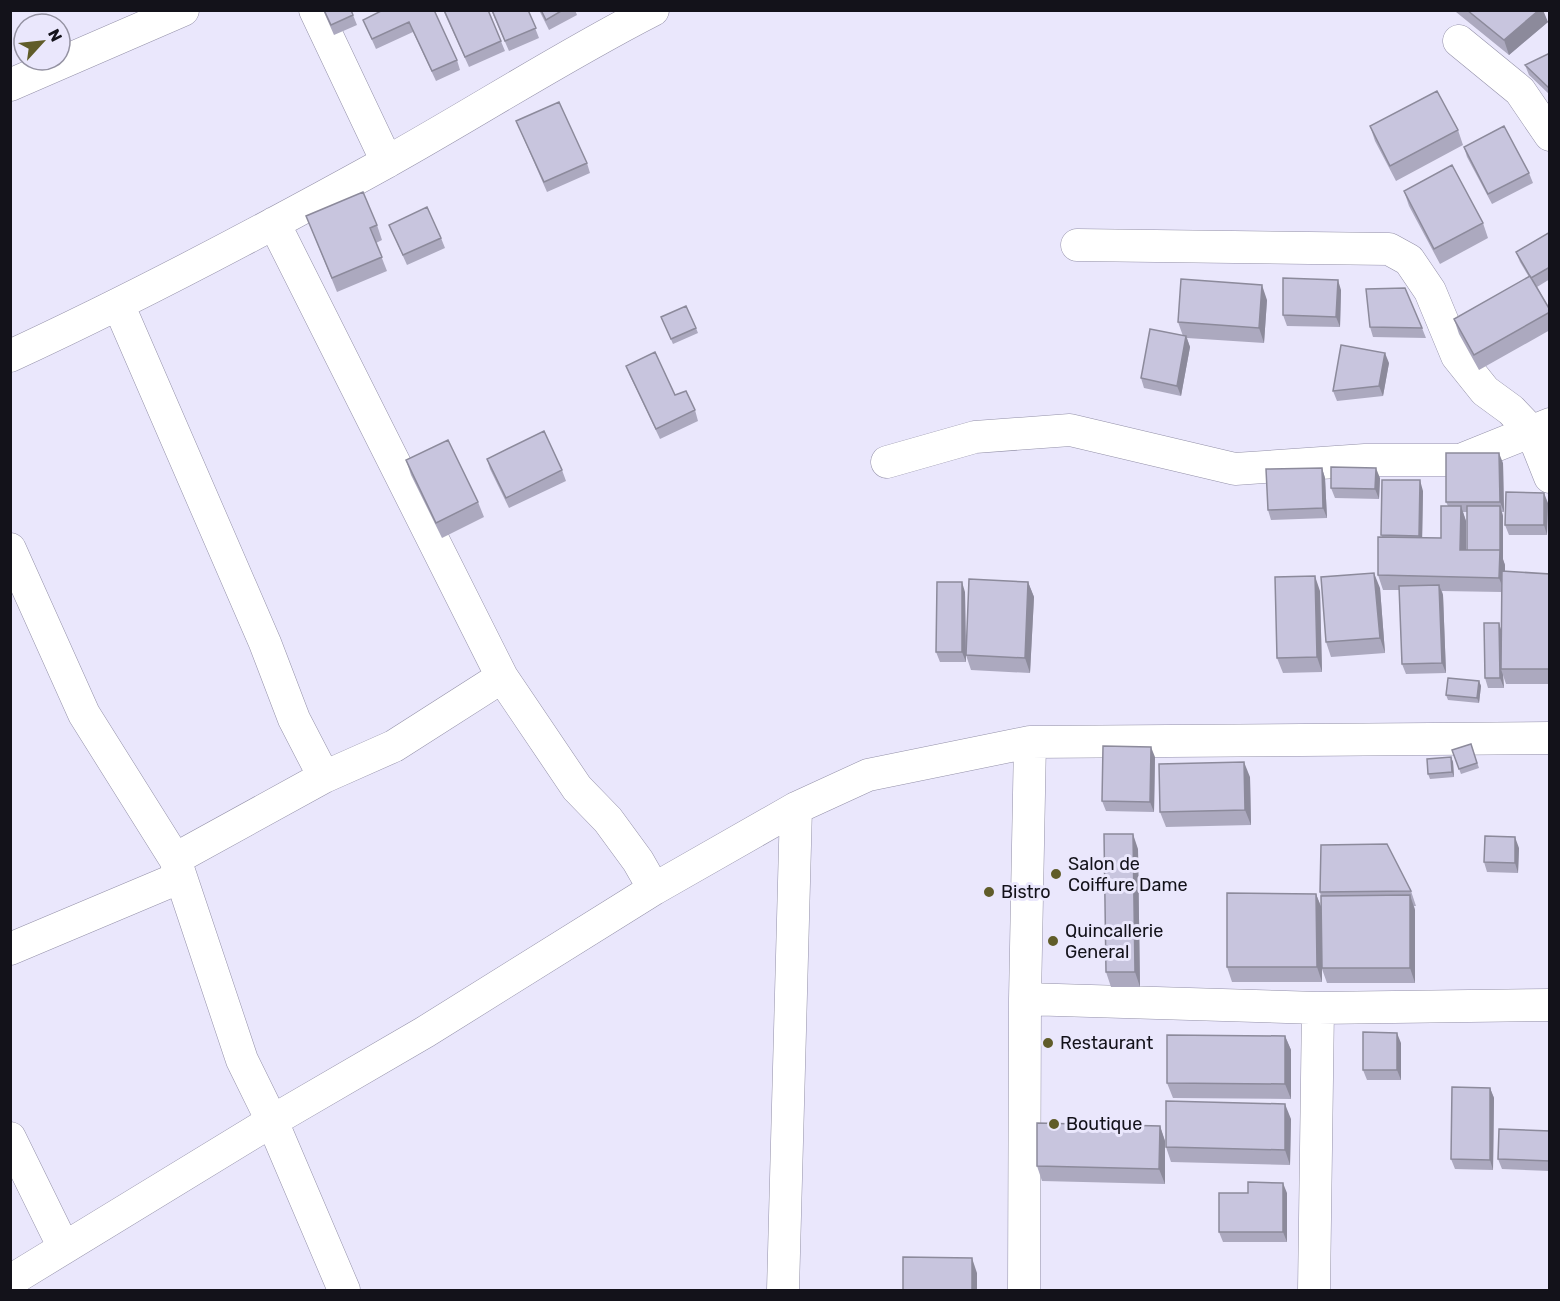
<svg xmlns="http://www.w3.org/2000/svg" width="1560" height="1301" font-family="Rubik,sans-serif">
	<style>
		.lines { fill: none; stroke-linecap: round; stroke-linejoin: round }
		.minor-casing { stroke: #9390a8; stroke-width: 33 }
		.minor { stroke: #fff; stroke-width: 32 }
		.wall { fill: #aca9bf; fill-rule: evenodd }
		.shaded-wall { fill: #8c8a9b }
		.building { fill: #c8c5de; stroke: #8c8a9b; stroke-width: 1.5 }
		.poi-dot { fill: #605c29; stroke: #eae7fc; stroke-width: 2 }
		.labels { text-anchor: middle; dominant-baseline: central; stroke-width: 6; stroke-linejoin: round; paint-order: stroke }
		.poi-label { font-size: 18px; fill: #13121a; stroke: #eae7fc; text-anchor: start }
	</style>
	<rect width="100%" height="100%" fill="#eae7fc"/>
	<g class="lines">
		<g class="minor-casing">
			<path id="minor" d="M315,10L387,162
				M1459,41L1520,91L1550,135
				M10,85L183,10
				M1077,245L1389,249L1409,260L1430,291L1457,356L1485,391L1511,410L1532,432L1550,477
				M119,306L265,643L294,719L324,777
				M10,356C138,297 262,231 385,163C475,113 561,57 653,10
				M887,462L975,437L1070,430L1235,469L1365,460H1460L1550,424
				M10,549L84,714L175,859L242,1060L272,1121L344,1290
				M502,677L577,788L608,820L638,861L654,889
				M175,859L324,777L394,746L502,677L274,223
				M10,949L181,877
				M1025,999L1318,1008L1550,1005
				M10,1138L64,1248
				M10,1281L272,1121L425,1032L654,889L796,808L868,775L1030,742L1550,738
				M783,1290L796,808
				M1024,1290L1025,999L1030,742
				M1314,1290L1318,1008"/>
		</g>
		<use href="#minor" class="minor"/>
	</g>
	<path class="wall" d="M323,10H351L357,25L334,35Z
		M434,10L457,60L460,70L436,81L413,32L376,49L363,20Z
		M443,10H488L505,51L469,67Z
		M491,10H528L539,38L509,51Z
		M539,10H575L577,15L549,30Z
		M1455,10H1539L1548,22L1509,55L1456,12Z
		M1550,53V95L1529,75L1525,65Z
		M516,121L587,163L590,173L547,192Z
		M1370,126L1458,130L1463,145L1396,181L1375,141Z
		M1464,147L1529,173L1533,183L1492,204L1467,157Z
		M1404,191L1483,223L1488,238L1440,264L1409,206Z
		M306,216L377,225L382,240L376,243L387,271L337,292Z
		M389,225L441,238L445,248L407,265Z
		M1550,232V279L1537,287L1550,310V330L1479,370L1459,334L1454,319L1529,277L1520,262L1516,252Z
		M1341,290L1340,327L1287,326L1283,315Z
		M1267,300L1264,343L1187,338L1190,347L1181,396L1144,388L1141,378L1183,336L1178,322Z
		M661,317L696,328L698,333L673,344Z
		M1370,327L1422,328L1426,338L1373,337Z
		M1389,363L1383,396L1337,401L1333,391Z
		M626,366L675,395L695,410L698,421L660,439L630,376Z
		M487,459L562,470L566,481L509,508L490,469Z
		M406,460L478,502L484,517L442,538L411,475Z
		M1503,463L1504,512H1502L1503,516V560L1505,565V571L1550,574V684H1506L1503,675L1504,688H1488L1485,678L1499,623L1501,631L1502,592L1442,591L1443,595L1446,673L1406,674L1402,664L1399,590H1383L1378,575L1382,537L1381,535L1423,491L1422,538H1441L1448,506L1446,502ZM1463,512H1467V550H1466V521Z
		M1322,468L1325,478L1327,518L1271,520L1268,510Z
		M1380,478L1379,499L1335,498L1331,488Z
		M1548,503L1547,535H1509L1505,525Z
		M1028,582L1034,597L1030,673L971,670L966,655V662H940L936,652L965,592L966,654Z
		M1380,588L1385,653L1331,657L1326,642Z
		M1320,591L1322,672L1283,673L1277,658Z
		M1479,681L1481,686L1479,703L1448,700L1446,695Z
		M1471,744L1479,768L1461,774L1452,750Z
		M1155,757L1154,812L1106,811L1102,801Z
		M1451,757L1453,762L1454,777L1430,779L1428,774Z
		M1250,777L1251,825L1166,827L1160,812Z
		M1519,848L1518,873L1487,872L1484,862Z
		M1138,849L1140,987H1111L1106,972Z
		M1411,891L1416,906H1414L1415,910V983H1327L1322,969V982H1232L1227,967L1316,894L1321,907V897L1320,892Z
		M1285,1036L1291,1050V1099L1173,1098L1167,1083Z
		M1401,1043V1080H1367L1363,1070Z
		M1490,1088L1494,1098L1493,1170L1455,1169L1451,1159Z
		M1291,1119L1290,1165L1171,1162L1166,1147Z
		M1160,1126L1165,1141V1184L1042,1181L1037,1166Z
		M1550,1131V1171L1502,1169L1498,1159Z
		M1248,1193H1287V1242H1223L1219,1232Z"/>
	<path class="shaded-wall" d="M1539,10H1543L1548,22L1509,55L1504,40Z
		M1338,280L1341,290L1340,327L1336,317Z
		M1262,285L1267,300L1264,343L1259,328Z
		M1186,336L1190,347L1181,396L1177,386Z
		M1385,353L1389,363L1383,396L1379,386Z
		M1499,453L1503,463L1504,512L1500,502Z
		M1322,468L1325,478L1327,518L1323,508Z
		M1376,468L1380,478L1379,499L1375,489Z
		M1420,480L1423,491L1422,546L1419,536Z
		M1544,493L1548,503L1547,535L1544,525Z
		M1461,506L1466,521V564L1460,550Z
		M1500,506L1503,516V560L1500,550Z
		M1500,550L1505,565V593L1499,578Z
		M1374,573L1380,588L1385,653L1380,638Z
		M1315,576L1320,591L1322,672L1317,657Z
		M962,582L965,592L966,662L962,652Z
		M1028,582L1034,597L1030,673L1025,658Z
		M1439,585L1443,595L1446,673L1442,663Z
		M1499,623L1502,633L1501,669L1503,675L1504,688L1500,678Z
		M1479,681L1481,686L1479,703L1477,698Z
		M1151,747L1155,757L1154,812L1150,802Z
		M1451,757L1453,762L1454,777L1452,772Z
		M1244,762L1250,777L1251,825L1245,810Z
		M1133,834L1138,849L1140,987L1135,972Z
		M1515,837L1519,848L1518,873L1515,863Z
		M1316,894L1322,909V982L1317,967Z
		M1410,895L1415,910V983L1410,968Z
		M1397,1033L1401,1043V1080L1397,1070Z
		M1285,1036L1291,1050V1099L1285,1084Z
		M1490,1088L1494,1098L1493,1170L1490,1160Z
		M1285,1104L1291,1119L1290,1165L1285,1150Z
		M1160,1126L1165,1141V1184L1159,1169Z
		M1283,1183L1287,1193V1242L1283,1232Z
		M972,1258L977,1273V1290H972Z"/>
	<path class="building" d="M324,10H351L353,15L331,25Z
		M383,10H434L457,60L432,71L409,22L372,39L363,20Z
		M444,10H488L501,41L465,57Z
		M492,10H528L536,28L505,41Z
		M541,10H563L546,20Z
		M1467,10H1539L1504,40Z
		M1550,53V89L1525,65Z
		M1437,91L1458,130L1390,166L1370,126Z
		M559,102L587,163L544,182L516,121Z
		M1504,126L1529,173L1488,194L1464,147Z
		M1452,165L1483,223L1434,249L1404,191Z
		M363,192L377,225L370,228L382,257L332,278L306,216Z
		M427,207L441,238L403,255L389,225Z
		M1550,232V267L1531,278L1516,252Z
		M1530,276L1550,310V312L1474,355L1454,319Z
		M1283,278L1338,280L1336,317L1283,315Z
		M1181,279L1262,285L1259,328L1178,322Z
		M1405,288L1422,328L1370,327L1366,289Z
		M686,306L696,328L671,339L661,317Z
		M1150,329L1186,336L1177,386L1141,378Z
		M1341,345L1385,353L1379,386L1333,391Z
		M655,352L675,395L686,391L695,410L656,429L626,366Z
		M544,431L562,470L506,498L487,459Z
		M448,440L478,502L436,523L406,460Z
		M1446,453H1499L1500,502H1446Z
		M1331,467L1376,468L1375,489L1331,488Z
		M1322,468L1323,508L1268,510L1266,469Z
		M1382,480H1420L1419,536L1381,535Z
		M1506,492L1544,493V525H1505Z
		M1441,506H1461L1460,550H1500L1499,578L1378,575V537L1441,538Z
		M1467,506H1500V550H1467Z
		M1502,571L1550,574V669H1501Z
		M1374,573L1380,638L1326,642L1321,577Z
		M1315,576L1317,657L1277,658L1275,577Z
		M969,579L1028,582L1025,658L966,655Z
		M937,582H962V652H936Z
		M1439,585L1442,663L1402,664L1399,586Z
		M1484,623H1499L1500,678H1485Z
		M1448,678L1479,681L1477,698L1446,695Z
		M1471,744L1477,763L1459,769L1452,750Z
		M1103,746L1151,747L1150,802L1102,801Z
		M1451,757L1452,772L1428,774L1427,759Z
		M1244,762L1245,810L1160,812L1159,764Z
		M1104,834H1133L1135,972H1106Z
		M1485,836L1515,837V863L1484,862Z
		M1387,844L1411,891L1320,892L1321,845Z
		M1227,893L1316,894L1317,967H1227Z
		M1410,895V968H1322L1321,896Z
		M1363,1032L1397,1033V1070H1363Z
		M1167,1035L1285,1036V1084L1167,1083Z
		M1452,1087L1490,1088V1160L1451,1159Z
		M1166,1101L1285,1104V1150L1166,1147Z
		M1037,1123L1160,1126L1159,1169L1037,1166Z
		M1499,1129L1550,1131V1161L1498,1159Z
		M1248,1182L1283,1183V1232H1219V1193H1248Z
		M903,1257L972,1258V1290H903Z"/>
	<g class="poi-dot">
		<circle cx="1056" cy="874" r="6"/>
		<circle cx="989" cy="892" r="6"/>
		<circle cx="1053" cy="941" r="6"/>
		<circle cx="1048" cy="1043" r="6"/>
		<circle cx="1054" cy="1124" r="6"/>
	</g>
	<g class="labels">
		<g class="poi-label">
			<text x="1068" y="864">Salon de<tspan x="1068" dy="21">Coiffure Dame</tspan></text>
			<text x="1001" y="892">Bistro</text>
			<text x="1065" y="931">Quincallerie<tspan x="1065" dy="21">General</tspan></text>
			<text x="1060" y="1043">Restaurant</text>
			<text x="1066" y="1124">Boutique</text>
		</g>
	</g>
	<rect width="1560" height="1301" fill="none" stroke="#13121a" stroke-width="24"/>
	<g transform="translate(42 42) rotate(63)"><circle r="28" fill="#eae7fc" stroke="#9492a2" stroke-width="1.5"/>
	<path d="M0-4.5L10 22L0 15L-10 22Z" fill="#605c29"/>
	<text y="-9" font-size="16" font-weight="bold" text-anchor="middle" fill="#13121a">N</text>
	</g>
</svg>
